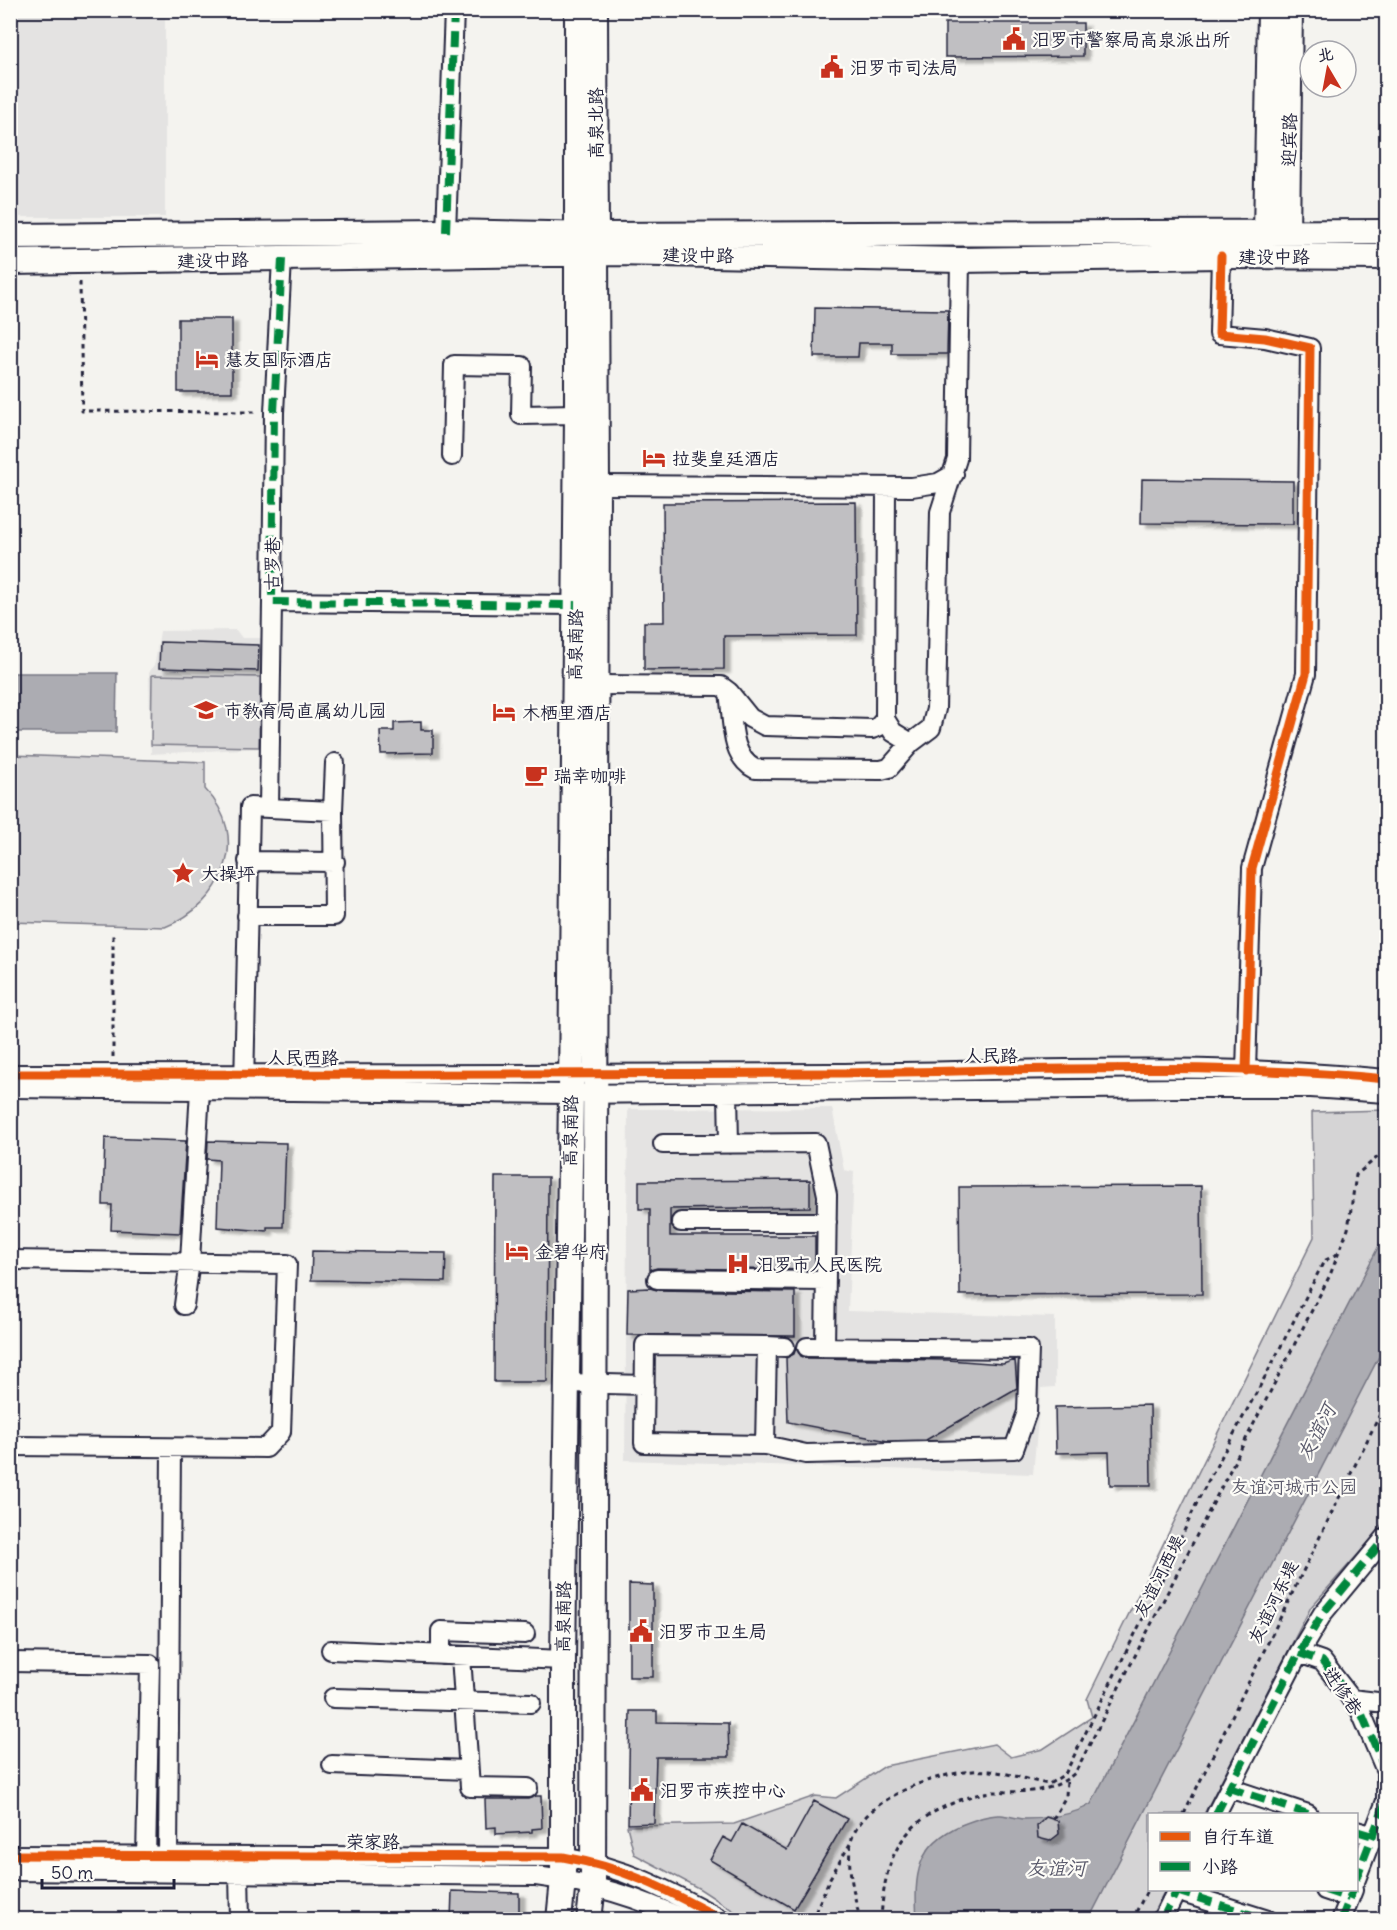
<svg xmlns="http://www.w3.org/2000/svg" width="1397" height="1930" font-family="Delius,'LXGW WenKai TC',sans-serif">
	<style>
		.built { fill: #e4e3e2 }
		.green { fill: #d5d4d5; stroke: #7c7b88; stroke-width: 1.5 }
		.water { fill: #acacb2; stroke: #757582; stroke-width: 1.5 }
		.building { fill: #c0bfc2; stroke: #22223b; stroke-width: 1.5; filter: url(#shadow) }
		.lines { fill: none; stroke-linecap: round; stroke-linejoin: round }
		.minor-casing { stroke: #22223b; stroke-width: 22 }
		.major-casing { stroke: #22223b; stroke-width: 28 }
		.path { stroke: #22223b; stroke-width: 3; stroke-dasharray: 4.5 4.5; stroke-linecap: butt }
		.minor { stroke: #fdfcf7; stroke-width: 18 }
		.major { stroke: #fdfcf7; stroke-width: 24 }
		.quiet { stroke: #00873e; stroke-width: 8; stroke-dasharray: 15 8; stroke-linecap: butt }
		.cycleway-casing { stroke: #fdfcf7; stroke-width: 13 }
		.cycleway { stroke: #e8590c; stroke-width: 9 }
		.labels { text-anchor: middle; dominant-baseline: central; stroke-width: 4.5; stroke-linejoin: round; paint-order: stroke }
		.poi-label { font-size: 18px; fill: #22223b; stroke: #fdfcf7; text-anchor: start }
		.street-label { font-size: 18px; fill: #22223b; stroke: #fdfcf7 }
		.park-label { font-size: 18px; fill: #585769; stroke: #fdfcf7 }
		.water-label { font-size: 20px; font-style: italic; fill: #59596b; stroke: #fdfcf7 }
	</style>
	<defs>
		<filter id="shadow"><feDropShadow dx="6" dy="4" stdDeviation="1.5" flood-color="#0004"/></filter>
	</defs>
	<rect width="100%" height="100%" fill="#f4f3ef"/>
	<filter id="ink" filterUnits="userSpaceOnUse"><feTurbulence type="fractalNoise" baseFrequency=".0167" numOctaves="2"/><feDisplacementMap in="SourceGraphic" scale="12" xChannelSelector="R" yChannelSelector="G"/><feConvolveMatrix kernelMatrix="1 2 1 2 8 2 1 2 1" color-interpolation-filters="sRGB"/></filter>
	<g filter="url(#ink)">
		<path class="built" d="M10,11H165V217H11Z
			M236,630L242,638H262V748L151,754L149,673L155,663L160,631Z
			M832,1108L844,1170L854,1172L848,1311L1055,1317V1387L1041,1388L1033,1474L625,1460L628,1109Z"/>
		<path class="green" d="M152,675L260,677L259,747L151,745Z
			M11,755L205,762V789C252,838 223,904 165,927L11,922Z
			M1386,1110V1518L1377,1533L1311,1607L1204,1814H1150V1890H1165L1150,1919H746L700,1889L634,1854L627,1826L734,1824L815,1796L836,1798L885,1766L994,1744L1011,1757L1043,1749L1092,1717L1087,1699L1314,1237L1312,1112Z"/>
		<path class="water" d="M11,673H117L116,732H11Z
			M1386,1232V1343L1089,1919H917C914,1875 916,1845 961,1825C973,1820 988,1814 1001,1815C1009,1816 1016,1818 1024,1819C1044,1819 1075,1815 1091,1804Z"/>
		<path class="building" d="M945,23H1083V56L945,57Z
			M815,308L948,310L947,354H892V343H859L858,357H814Z
			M178,319H232V392H178Z
			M1142,479L1293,481V524L1141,523Z
			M856,502L857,635L724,636V669L644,670V622H664L663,503Z
			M160,642L259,645L258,671L159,668Z
			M421,722V730H433V753L381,754L380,731H394V723Z
			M105,1138L186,1141L180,1233L111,1230L112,1205H103Z
			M208,1141L286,1143L283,1227H267V1231L217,1227L219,1160L207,1159Z
			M495,1177H548L547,1382H494Z
			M810,1180V1207L670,1209V1236H815V1270L657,1268L650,1270V1209H639V1181Z
			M1201,1186L1202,1294L960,1295L959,1187Z
			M312,1251L446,1253L445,1282L311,1280Z
			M650,1288L657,1290L795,1292V1336L627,1335L628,1289Z
			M796,1348L801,1356L807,1358L948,1360L1003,1364L1015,1360L1017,1388L926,1440L888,1441L788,1422L786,1358L794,1354Z
			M1150,1405L1151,1485H1110L1109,1452L1056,1453L1055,1407Z
			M629,1584L653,1585V1677H629Z
			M630,1711H657V1722L728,1723L729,1757H656L654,1823L628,1824Z
			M536,1796H541L542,1828L532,1829V1832L496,1834V1827L486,1828L485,1799H528Z
			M814,1801L847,1819L794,1909L710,1860L723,1837L732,1842L742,1824L787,1850Z
			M1046,1817L1058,1821L1059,1834L1050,1841L1038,1838L1037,1826Z
			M452,1891L519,1893V1920H451Z"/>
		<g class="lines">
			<g class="minor-casing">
				<path id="minor" d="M446,232L454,10
					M1221,256L1219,334L1265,338L1310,348L1306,674L1252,868L1246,1071
					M282,259L274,412L272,602L575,605
					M452,456L454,365L522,366L521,415L577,414
					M597,485L912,487L938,483L954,474
					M886,487L885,719L893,732L911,743
					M597,685L721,686L729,692C733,717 729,756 755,769L881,770L889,768L911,743L931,728L936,709L940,512L957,459L960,260
					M729,692L750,718L765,726L872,729L878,727L885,719
					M269,808L333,811
					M248,861L335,862
					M247,916H334L333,811L335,763
					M10,1074C285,1074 559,1075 834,1073C1017,1071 1203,1061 1386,1079
					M244,1086L250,807L269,808L272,602
					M10,1088L571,1094L1183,1088H1311L1386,1093
					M728,1093L729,1144
					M663,1144L816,1143L827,1195L825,1347
					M681,1222H827
					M10,1260L287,1264L281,1432L266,1448L10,1446
					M657,1279L826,1281
					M184,1305L190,1261L200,1090
					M645,1345L767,1346L765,1445L644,1443Z
					M767,1346L785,1347
					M567,1383L645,1385
					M765,1445L806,1454L1014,1449L1027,1412L1029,1349L807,1347
					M331,1650L563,1660
					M1299,1653L1322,1661L1360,1710L1386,1771V1801L1356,1879
					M441,1655V1631L525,1634
					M461,1656L470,1787L528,1788
					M10,1662L150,1664L146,1858
					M333,1698L531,1703
					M1351,1699L1386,1703
					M332,1765L468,1770
					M1229,1788L1308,1814
					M1216,1814L1299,1653L1323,1613L1386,1537
					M1356,1831L1386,1839
					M10,1855L563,1857C627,1868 667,1890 723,1920
					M168,1858L171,1448
					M10,1871L536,1876C590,1883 637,1896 685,1920
					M239,1873L240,1920
					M1325,1890L1349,1898
					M1176,1891L1268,1920
					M1162,1920L1177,1890
					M1341,1920L1353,1890"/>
			</g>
			<g class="major-casing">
				<path id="major" d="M1266,234L1270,10
					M1287,234L1290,10
					M10,236L446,232L595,235L1386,232
					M10,262L614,253L960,260L1221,256L1386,257
					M559,1920L563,1880V1660L571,1094L577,414V10
					M589,1920L593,1885L597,485L595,10"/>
			</g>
			<path class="path" d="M80,282L82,411L257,412
				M113,1057V933
				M1184,1814L1386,1402
				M1053,1819L1066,1796L1067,1780
				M812,1920L830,1878L850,1844
				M860,1920C855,1897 846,1866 851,1842C862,1796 949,1767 990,1771C1010,1773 1029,1781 1049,1784L1065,1774L1160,1584L1199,1498L1272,1364L1324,1261L1337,1254
				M881,1920C884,1863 897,1825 953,1803C964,1798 980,1793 993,1792C1025,1791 1049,1795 1075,1773L1330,1275L1348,1229L1356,1175L1386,1150
				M1132,1920L1150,1885"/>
			<use href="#minor" class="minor"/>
			<use href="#major" class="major"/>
			<path class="quiet" d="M446,232L454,10
				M282,259L274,412L272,602L575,605
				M1299,1653L1322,1661L1360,1710L1386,1771V1801L1356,1879
				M1229,1788L1308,1814
				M1216,1814L1299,1653L1323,1613L1386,1537
				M1356,1831L1373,1836
				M1325,1890L1349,1898
				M1176,1891L1268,1920
				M1162,1920L1177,1890
				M1341,1920L1353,1890"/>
			<g class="cycleway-casing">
				<path id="cycleway" d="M1221,256L1219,334L1265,338L1310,348L1306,674L1252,868L1246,1071
					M10,1074C285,1074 559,1075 834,1073C1017,1071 1203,1061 1386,1079
					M10,1855L563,1857C627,1868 667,1890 723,1920"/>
			</g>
			<use href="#cycleway" class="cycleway"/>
		</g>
	</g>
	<defs>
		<g id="civic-bare" transform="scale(1.8)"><path d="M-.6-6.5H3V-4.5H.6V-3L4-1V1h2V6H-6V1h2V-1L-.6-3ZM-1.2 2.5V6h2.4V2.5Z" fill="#c8321e" stroke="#fdfcf7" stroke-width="2.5" paint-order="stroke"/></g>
		<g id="hotel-bare" transform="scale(1.8)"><path d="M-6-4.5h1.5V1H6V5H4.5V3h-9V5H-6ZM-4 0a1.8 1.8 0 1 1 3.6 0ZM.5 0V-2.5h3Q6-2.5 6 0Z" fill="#c8321e" stroke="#fdfcf7" stroke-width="2.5" paint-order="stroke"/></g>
		<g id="school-bare" transform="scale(1.8)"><path d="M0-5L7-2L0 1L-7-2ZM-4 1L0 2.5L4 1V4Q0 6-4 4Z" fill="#c8321e" stroke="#fdfcf7" stroke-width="2.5" paint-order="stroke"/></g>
		<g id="cafe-bare" transform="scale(1.8)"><path d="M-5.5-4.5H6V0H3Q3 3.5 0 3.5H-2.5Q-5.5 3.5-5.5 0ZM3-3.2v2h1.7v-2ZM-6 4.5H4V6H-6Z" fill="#c8321e" stroke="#fdfcf7" stroke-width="2.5" paint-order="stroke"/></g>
		<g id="sight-bare" transform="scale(1.8)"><path d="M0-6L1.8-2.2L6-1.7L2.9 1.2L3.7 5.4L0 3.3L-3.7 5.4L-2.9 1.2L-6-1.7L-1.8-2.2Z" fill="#c8321e" stroke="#fdfcf7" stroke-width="2.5" paint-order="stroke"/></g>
		<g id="hospital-bare" transform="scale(1.8)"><path d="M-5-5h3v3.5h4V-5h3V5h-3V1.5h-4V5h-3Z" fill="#c8321e" stroke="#fdfcf7" stroke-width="2.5" paint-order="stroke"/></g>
	</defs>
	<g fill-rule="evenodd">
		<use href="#civic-bare" x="1014" y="39"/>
		<use href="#civic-bare" x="832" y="67"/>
		<use href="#hotel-bare" x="207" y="359"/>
		<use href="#hotel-bare" x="654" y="458"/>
		<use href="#school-bare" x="206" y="710"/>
		<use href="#hotel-bare" x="504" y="712"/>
		<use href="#cafe-bare" x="536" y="775"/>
		<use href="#sight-bare" x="183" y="873"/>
		<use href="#hotel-bare" x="517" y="1251"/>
		<use href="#hospital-bare" x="738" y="1264"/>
		<use href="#civic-bare" x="641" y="1631"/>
		<use href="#civic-bare" x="642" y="1790"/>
	</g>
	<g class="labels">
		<g class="poi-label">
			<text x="1032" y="39">汨罗市警察局高泉派出所</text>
			<text x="850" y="67">汨罗市司法局</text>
			<text x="225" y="359">慧友国际酒店</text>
			<text x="672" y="458">拉斐皇廷酒店</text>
			<text x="224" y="710">市教育局直属幼儿园</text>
			<text x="522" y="712">木栖里酒店</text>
			<text x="554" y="775">瑞幸咖啡</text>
			<text x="201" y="873">大操坪</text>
			<text x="535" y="1251">金碧华府</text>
			<text x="756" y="1264">汨罗市人民医院</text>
			<text x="659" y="1631">汨罗市卫生局</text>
			<text x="660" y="1790">汨罗市疾控中心</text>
		</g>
		<g class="street-label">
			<text transform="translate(595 123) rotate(-90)">高泉北路</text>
			<text transform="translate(1289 140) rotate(-89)">迎宾路</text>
			<text transform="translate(698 255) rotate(1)">建设中路</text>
			<text x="1274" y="256">建设中路</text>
			<text transform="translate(213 260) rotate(-1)">建设中路</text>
			<text transform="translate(272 564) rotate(-89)">古罗巷</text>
			<text transform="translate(575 645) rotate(-89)">高泉南路</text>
			<text x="991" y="1055">人民路</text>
			<text x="303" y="1057">人民西路</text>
			<text transform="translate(570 1131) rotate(-89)">高泉南路</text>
			<text transform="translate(1159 1576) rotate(-63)">友谊河西堤</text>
			<text transform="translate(1273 1602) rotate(-64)">友谊河东堤</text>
			<text transform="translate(563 1617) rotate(-89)">高泉南路</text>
			<text transform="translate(1343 1691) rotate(55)">进修巷</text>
			<text x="373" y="1841">荣家路</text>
		</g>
		<g class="park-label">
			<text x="1294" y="1486">友谊河城市公园</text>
		</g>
		<g class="water-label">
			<text transform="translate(1316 1432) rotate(-63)">友谊河</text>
			<text x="1056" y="1867">友谊河</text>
		</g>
	</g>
	<rect width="1397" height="1930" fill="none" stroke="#fdfcf7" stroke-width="36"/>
	<rect x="18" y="18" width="1361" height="1894" fill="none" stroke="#22223b" stroke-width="2" filter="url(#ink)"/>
	<rect x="1148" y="1813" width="210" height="78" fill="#fdfcf7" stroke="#a5a5ac" stroke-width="1.5"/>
	<rect x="1160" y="1832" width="30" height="9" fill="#e8590c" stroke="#a5a5ac" stroke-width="1.5"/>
	<text x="1202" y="1843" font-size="18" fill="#22223b">自行车道</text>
	<rect x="1160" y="1862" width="30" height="9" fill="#00873e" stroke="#a5a5ac" stroke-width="1.5"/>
	<text x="1202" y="1873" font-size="18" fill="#22223b">小路</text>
	<g transform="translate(1328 69) rotate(350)"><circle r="28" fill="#fdfcf7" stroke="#a5a5ac" stroke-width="1.5"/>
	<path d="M0-4.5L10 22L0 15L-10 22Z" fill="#c8321e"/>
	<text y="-9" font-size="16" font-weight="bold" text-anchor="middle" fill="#22223b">北</text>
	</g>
	<path d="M42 1879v9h132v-9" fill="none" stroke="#22223b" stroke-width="3"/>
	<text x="51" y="1879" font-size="18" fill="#22223b" stroke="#fdfcf7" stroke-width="4.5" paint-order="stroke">50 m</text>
</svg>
